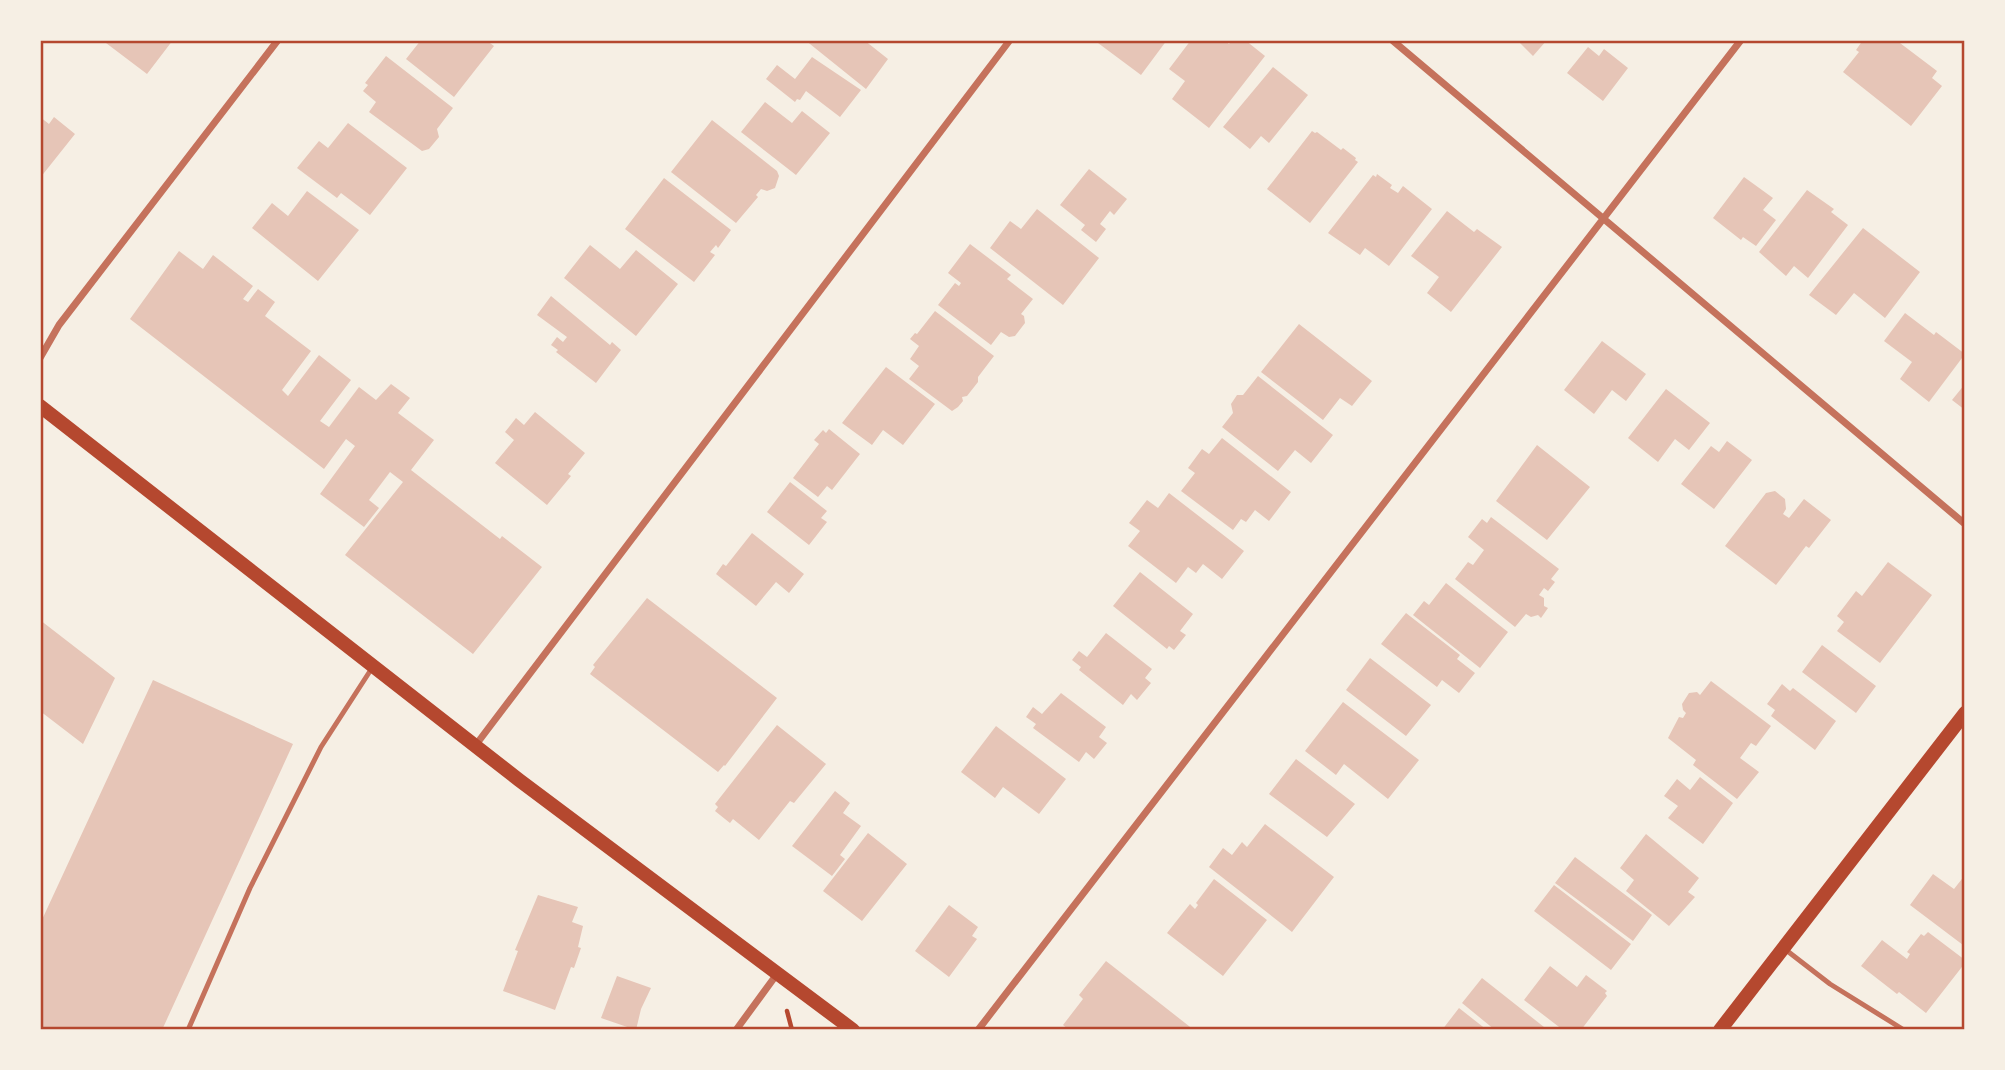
<svg xmlns="http://www.w3.org/2000/svg" width="2005" height="1070" font-family="'Asap Condensed',sans-serif">
	<style>
		.building { fill: #e6c5b7 }
		.lines { fill: none; stroke-linecap: round; stroke-linejoin: round }
		.path { stroke: #b5482f; stroke-width: 4.5 }
		.service { stroke: #c5725c; stroke-width: 5 }
		.minor { stroke: #c5725c; stroke-width: 7 }
		.secondary { stroke: #b5482f; stroke-width: 14 }
		.neatline { fill: none; stroke: #b5482f; stroke-width: 2.5 }
	</style>
	<rect width="100%" height="100%" fill="#f6efe4"/>
	<path class="building" d="M107,40H173L147,74L106,43Z
		M421,40H486L494,46L454,97L406,59Z
		M805,40H864L888,59L866,89Z
		M1100,40H1167L1141,75L1098,43Z
		M1191,40H1224L1229,44L1232,40H1245L1265,56L1209,128L1172,99L1185,81L1169,69Z
		M1517,40H1547L1533,56Z
		M1863,40H1896L1937,71L1932,78L1942,86L1911,126L1843,72L1859,52L1856,50Z
		M1588,47L1599,56L1604,49L1628,68L1603,101L1567,73Z
		M386,56L453,108L437,129L439,137L429,149L422,151L369,112L376,102L363,91L368,85L365,83Z
		M812,57L861,90L840,117L806,91L800,100L797,99L795,102L766,79L777,65L795,79Z
		M1273,67L1308,95L1269,143L1261,136L1250,149L1223,127Z
		M765,102L792,123L802,111L830,133L796,175L741,132Z
		M40,117L49,124L54,117L75,134L40,178Z
		M712,120L777,171L779,176L775,188L767,191L761,189L756,195L758,197L736,223L671,172Z
		M348,123L407,168L370,215L341,193L337,198L297,168L319,141L328,148Z
		M1312,131L1315,133L1317,132L1341,150L1343,148L1356,158L1355,160L1358,162L1310,223L1267,189Z
		M1089,169L1127,199L1114,215L1110,211L1100,224L1106,229L1096,242L1081,230L1085,225L1060,205Z
		M1377,174L1392,185L1390,188L1398,193L1403,186L1432,209L1389,266L1365,248L1360,255L1328,233L1373,175L1376,177Z
		M1744,177L1773,198L1763,210L1776,220L1756,246L1743,237L1741,240L1713,218Z
		M664,178L731,230L718,248L716,245L710,252L715,255L694,282L625,229Z
		M1807,190L1834,209L1831,212L1848,225L1808,278L1794,266L1786,276L1759,252Z
		M307,191L359,230L318,281L252,228L272,203L288,216Z
		M1037,209L1099,258L1063,305L990,248L1010,221L1021,229Z
		M1447,211L1474,232L1477,229L1502,247L1451,312L1427,293L1439,277L1411,256Z
		M1863,228L1920,272L1885,318L1854,293L1836,315L1809,295Z
		M970,244L1011,275L1007,279L1033,299L1021,314L1024,316L1025,323L1015,336L1009,337L1001,332L991,345L938,305L955,283L959,286L961,283L948,273Z
		M590,245L620,269L636,250L678,284L636,336L564,278Z
		M179,251L203,269L213,255L253,286L243,299L248,302L258,289L275,302L265,316L311,351L282,390L288,396L319,355L351,380L320,421L329,427L359,387L376,400L391,384L410,398L398,413L434,440L411,470L500,539L502,536L542,567L473,654L345,555L403,482L390,472L369,500L379,508L364,527L320,494L355,446L346,439L324,469L130,319Z
		M551,296L610,345L612,342L621,350L596,383L556,352L558,350L551,345L557,337L563,342L567,337L537,315Z
		M935,311L994,356L978,377V382L967,396L962,397L963,401L958,407L952,411L909,379L919,366L910,359L919,346L910,339L915,333L917,334Z
		M1905,313L1934,335L1936,332L1965,354L1929,402L1900,379L1912,362L1884,341Z
		M1299,324L1372,381L1352,406L1340,398L1323,420L1261,372Z
		M1602,341L1646,374L1626,401L1612,390L1594,414L1564,390Z
		M886,367L935,404L903,445L883,430L872,445L842,423Z
		M1258,376L1333,435L1311,463L1295,450L1278,471L1222,427L1233,413L1231,404L1237,395H1243Z
		M1965,384V410L1952,400Z
		M1666,389L1710,423L1689,450L1675,439L1658,462L1628,438Z
		M535,412L585,453L568,474L571,476L547,505L495,463L514,440L505,432L516,418L524,425Z
		M829,429L860,454L832,490L827,486L818,497L793,478L819,444L814,440L823,430L826,433Z
		M1222,438L1291,492L1269,521L1255,510L1246,522L1241,519L1233,530L1181,491L1195,473L1188,468L1202,449L1209,454Z
		M1727,441L1752,460L1714,509L1681,484L1711,446L1719,452Z
		M1537,445L1590,487L1547,540L1496,501Z
		M790,482L827,511L821,518L827,522L809,545L767,512Z
		M1775,491L1785,499L1786,509L1783,514L1789,518L1804,499L1831,520L1809,548L1806,546L1776,585L1725,546L1766,493Z
		M1169,493L1244,551L1222,579L1203,564L1196,573L1188,567L1176,583L1128,546L1140,531L1129,523L1147,500L1158,508Z
		M1491,517L1559,569L1551,579L1555,582L1548,591L1544,588L1539,595L1544,598V606L1548,608L1541,618L1538,615L1531,617L1526,614L1515,627L1455,579L1468,562L1473,565L1484,550L1468,537L1482,519L1487,523Z
		M752,533L804,574L789,593L776,582L756,606L716,574L723,564L726,566Z
		M1888,562L1932,595L1880,663L1837,631L1844,622L1837,616L1856,591L1862,596Z
		M1140,572L1193,614L1180,631L1186,635L1174,650L1169,646L1167,649L1113,606Z
		M1446,583L1508,632L1480,668L1413,615L1424,601L1429,605Z
		M647,598L777,698L725,766L724,765L718,772L590,674L595,667L593,665Z
		M1406,613L1460,655L1457,659L1475,673L1459,693L1442,680L1437,687L1381,644Z
		M40,620L115,678L83,744L40,711Z
		M1106,633L1152,669L1145,678L1151,683L1137,700L1131,694L1123,705L1079,670L1081,667L1072,660L1079,651L1087,657Z
		M1822,645L1876,686L1856,713L1802,672Z
		M1370,658L1431,705L1406,736L1346,690Z
		M153,680L293,744L162,1030H40V924Z
		M1711,681L1771,726L1756,746L1751,743L1740,758L1759,772L1737,799L1693,765L1696,760L1668,738L1679,717L1683,718L1686,713L1683,710L1682,704L1689,693L1697,692L1700,695Z
		M1782,684L1790,691L1793,688L1836,721L1815,750L1771,716L1775,710L1767,704Z
		M1061,693L1106,727L1099,737L1107,743L1094,759L1086,752L1079,762L1033,728L1036,724L1026,717L1033,707L1042,714Z
		M1343,702L1419,760L1388,799L1344,764L1336,775L1305,751Z
		M777,725L826,764L794,803L790,801L759,840L733,819L730,823L715,811L718,807L715,804Z
		M996,726L1066,779L1039,814L1003,787L995,798L961,772Z
		M1296,759L1355,804L1327,837L1269,794Z
		M1700,777L1733,803L1703,844L1668,818L1678,806L1664,796L1677,779L1690,790Z
		M835,791L850,803L843,813L861,826L840,855L845,859L832,876L792,846Z
		M1265,824L1334,877L1292,932L1209,867L1223,848L1232,855L1242,842L1247,847Z
		M868,833L907,864L862,921L823,891Z
		M1646,834L1699,878L1688,892L1695,897L1669,926L1626,891L1634,880L1620,868Z
		M1575,857L1652,915L1633,941L1555,883Z
		M1933,874L1954,889L1965,875L1963,945L1910,905Z
		M1214,879L1267,920L1223,976L1167,933L1190,904L1195,909L1198,905L1196,903Z
		M1554,885L1631,944L1611,970L1534,911Z
		M538,895L578,907L572,922L583,926L578,947L581,948L574,968L571,967L555,1010L503,991L518,951L515,950Z
		M949,905L978,927L972,936L977,939L949,977L915,951Z
		M1928,932L1965,960V963L1926,1013L1899,992L1897,994L1861,966L1882,940L1907,959L1910,954L1907,952L1921,934L1924,936Z
		M1106,961L1194,1030H1069L1063,1025L1083,999L1079,995Z
		M1550,966L1577,987L1586,975L1607,991L1605,993L1607,996L1581,1030H1563L1524,1000Z
		M617,976L651,988L641,1009L636,1030L601,1018Z
		M1482,978L1544,1027L1542,1030H1495L1462,1003Z
		M1459,1008L1487,1030H1442Z"/>
	<g class="lines">
		<path class="path" d="M787,1011L792,1030"/>
		<path class="service" d="M1786,950L1830,984L1904,1030
			M188,1030L250,888L321,747L372,668"/>
		<path class="minor" d="M1392,40L1965,524
			M40,358L59,325L278,40
			M475,746L1010,40
			M736,1030L777,974
			M978,1030L1741,40"/>
		<path class="secondary" d="M40,406L519,780L853,1030
			M1720,1030L1965,713"/>
	</g>
	<rect width="2005" height="1070" fill="none" stroke="#f6efe4" stroke-width="84"/>
	<rect x="42" y="42" width="1921" height="986" class="neatline"/>
</svg>
